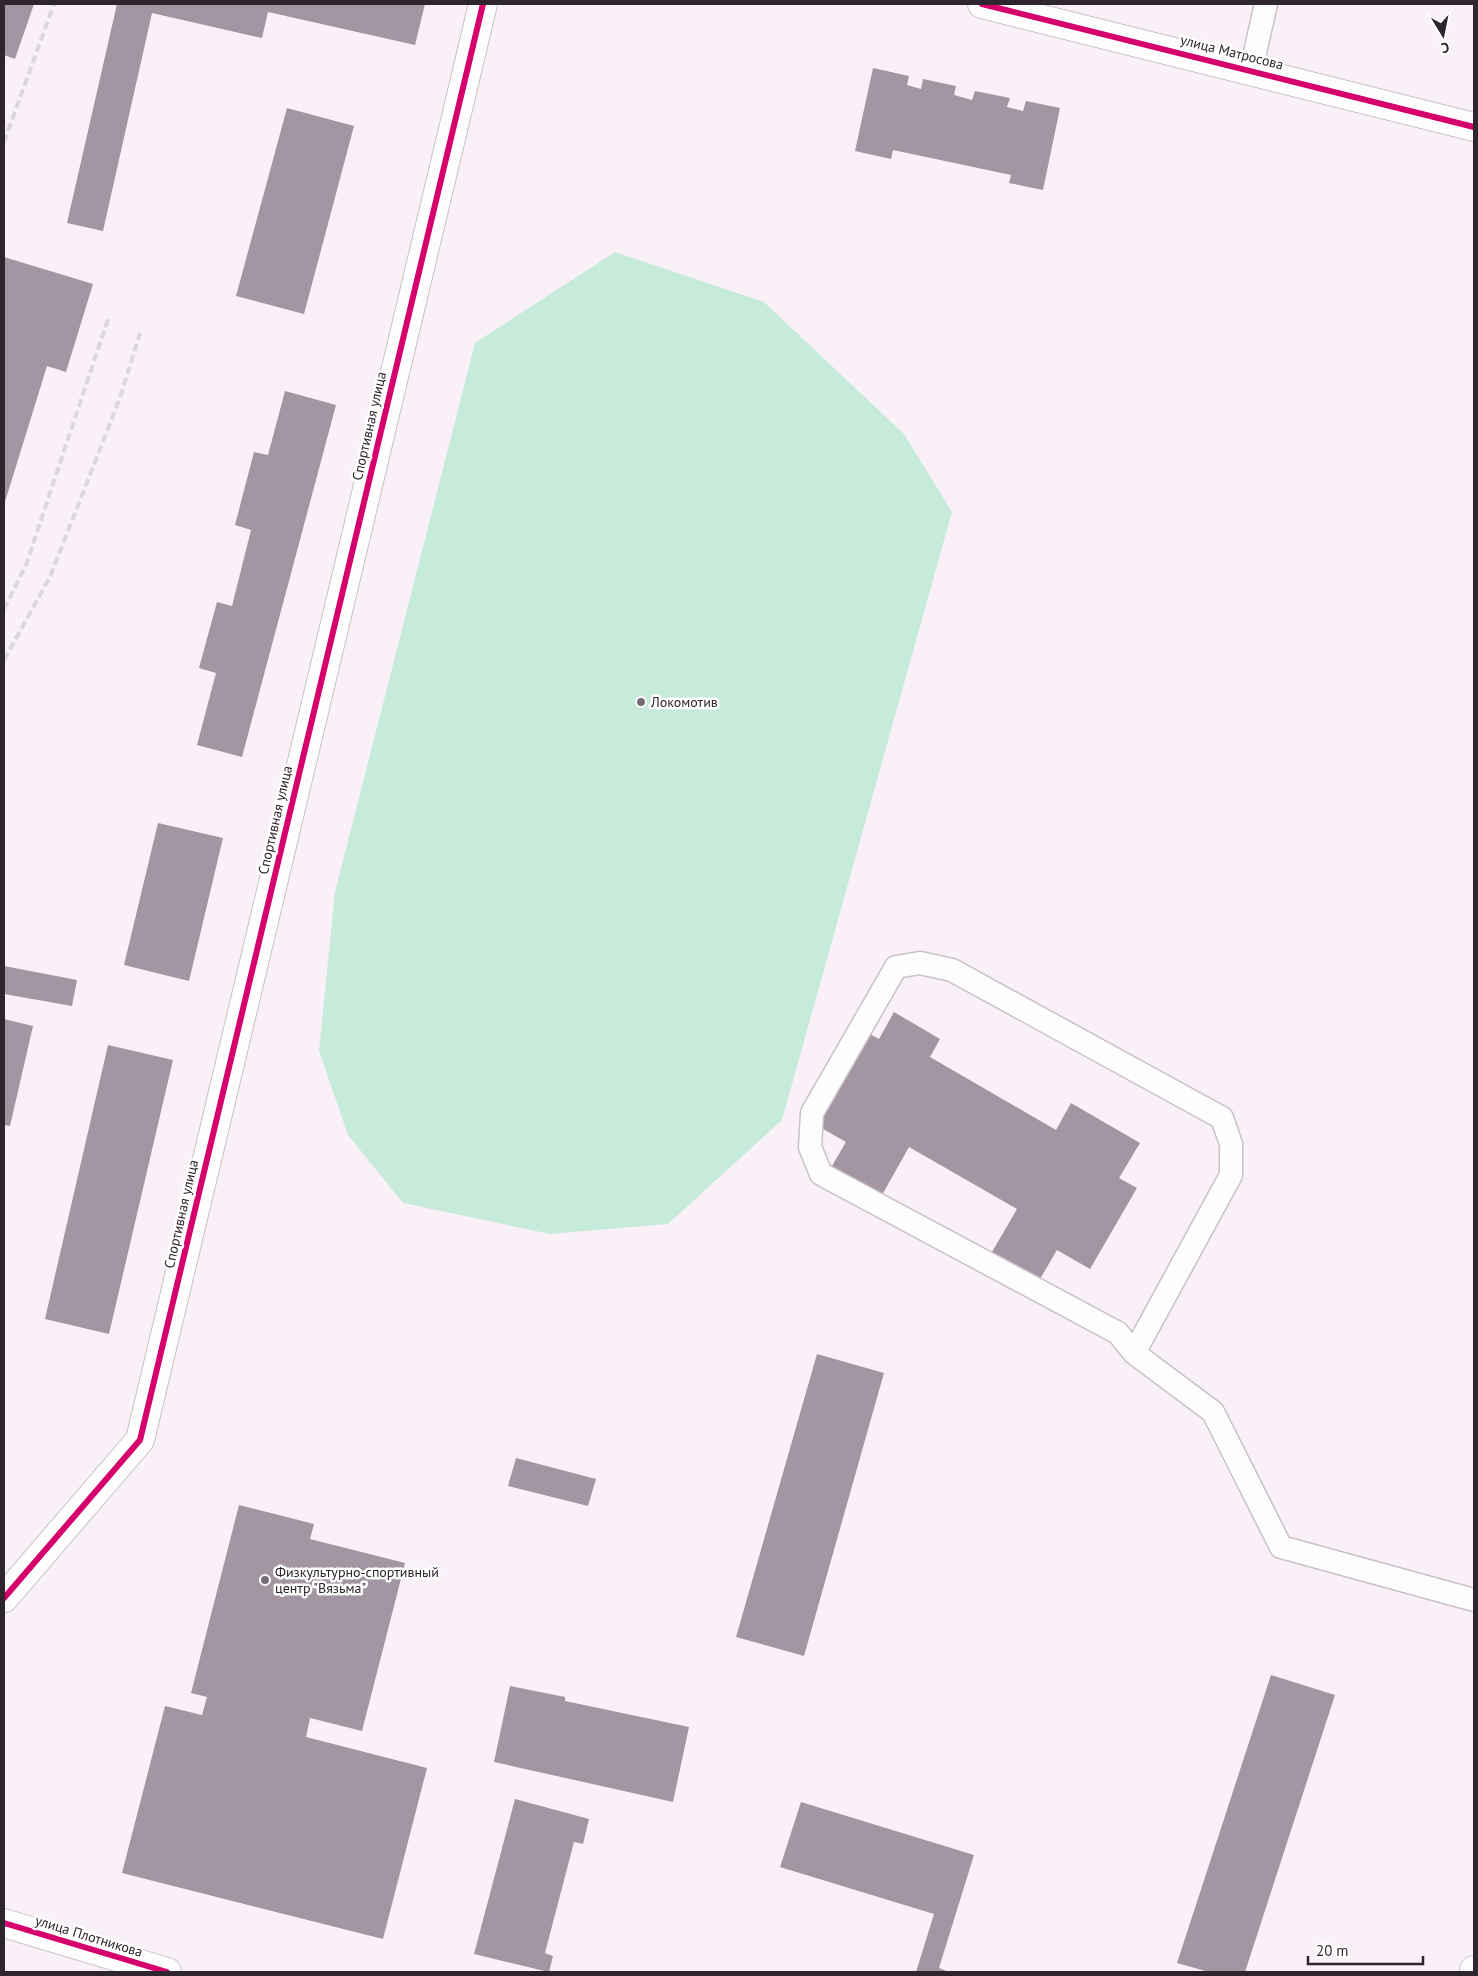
<svg xmlns="http://www.w3.org/2000/svg" width="1478" height="1976" font-family="'PT Sans',sans-serif">
	<style>
		.pitch { fill: #c7ebdb }
		.building { fill: #a395a2 }
		.lines { fill: none; stroke-linecap: round; stroke-linejoin: round }
		.service-casing { stroke: #c9c0c8; stroke-width: 25 }
		.minor-casing { stroke: #c9c0c8; stroke-width: 30 }
		.service { stroke: #fefdfe; stroke-width: 22 }
		.minor { stroke: #fefdfe; stroke-width: 28 }
		.rail { stroke: #dbd7da; stroke-width: 4; stroke-dasharray: 8 4; stroke-linecap: butt }
		.cycleway-casing { stroke: #fff; stroke-width: 9 }
		.cycleway { stroke: #d6006c; stroke-width: 6 }
		.poi-dot { fill: #766c75; stroke: #fff; stroke-width: 2 }
		.labels { text-anchor: middle; dominant-baseline: central; stroke-width: 5; stroke-linejoin: round; paint-order: stroke }
		.street-label { font-size: 14px; fill: #2f252e; stroke: #fff }
		.poi-label { font-size: 14px; fill: #2f252e; stroke: #fff; text-anchor: start }
	</style>
	<rect width="100%" height="100%" fill="#faf0f8"/>
	<path class="pitch" d="M615,252L764,302L904,434L952,512L782,1120L668,1224L550,1234L403,1203L348,1135L319,1051L335,892L475,343Z"/>
	<path class="building" d="M4,4H34L15,59L4,55Z
		M117,4H425L415,45L268,12L262,38L152,13L103,231L67,223Z
		M873,68L909,76L907,85L921,89L923,79L956,86L954,95L972,100L975,91L1010,98L1007,107L1023,111L1026,101L1060,108L1043,190L1009,183L1011,175L893,150L891,159L855,151Z
		M287,108L354,126L304,314L236,296Z
		M4,257L93,284L66,372L47,366L4,505Z
		M285,391L336,405L242,757L197,745L216,673L199,668L217,602L232,606L251,530L235,525L254,452L268,455Z
		M158,823L223,838L189,981L124,965Z
		M4,966L77,980L72,1006L4,994Z
		M894,1012L940,1039L930,1057L1056,1130L1071,1103L1140,1143L1119,1178L1137,1188L1090,1269L1057,1250L1040,1279L992,1252L1017,1209L909,1147L882,1195L832,1166L846,1142L809,1121L862,1030L879,1039Z
		M4,1019L33,1026L10,1126L4,1125Z
		M108,1045L173,1060L109,1334L45,1319Z
		M817,1354L884,1373L804,1656L736,1637Z
		M516,1458L596,1479L588,1506L508,1486Z
		M239,1505L314,1524L310,1539L405,1563L362,1731L310,1718L306,1737L427,1768L383,1939L122,1873L165,1706L202,1715L207,1697L191,1693Z
		M1271,1675L1335,1695L1245,1972H1209L1177,1963Z
		M510,1686L565,1697V1701L689,1727L673,1802L494,1762Z
		M515,1799L589,1819L583,1844L574,1842L545,1953L553,1956L549,1972L474,1954Z
		M801,1802L974,1855L939,1968L949,1972H916L934,1914L780,1867Z"/>
	<g class="lines">
		<g class="service-casing">
			<path id="service" d="M1251,70L1266,4
				M1134,1353L1231,1175V1144L1222,1118L952,970L920,963L896,967L812,1113L810,1147L821,1174L1118,1333L1134,1353L1213,1412L1281,1547L1474,1600"/>
		</g>
		<g class="minor-casing">
			<path id="minor" d="M982,4L1474,127
				M4,1598L140,1440L483,4
				M4,1923L167,1972
				M1474,1972V1970"/>
		</g>
		<use href="#service" class="service"/>
		<use href="#minor" class="minor"/>
		<path class="rail" d="M4,142L54,4
			M4,609L26,565L108,319
			M4,660L50,577L120,398L140,333"/>
		<g class="cycleway-casing">
			<path id="cycleway" d="M982,4L1474,127
				M4,1598L140,1440L483,4
				M4,1923L167,1972"/>
		</g>
		<use href="#cycleway" class="cycleway"/>
	</g>
	<g class="poi-dot">
		<circle cx="641" cy="702" r="5"/>
		<circle cx="265" cy="1580" r="5"/>
	</g>
	<g class="labels">
		<g class="street-label">
			<text transform="translate(1232 52) rotate(14)">улица Матросова</text>
			<text transform="translate(369 426) rotate(-77)">Спортивная улица</text>
			<text transform="translate(275 820) rotate(-77)">Спортивная улица</text>
			<text transform="translate(181 1214) rotate(-77)">Спортивная улица</text>
			<text transform="translate(89 1936) rotate(17)">улица Плотникова</text>
		</g>
		<g class="poi-label">
			<text x="651" y="702">Локомотив</text>
			<text x="275" y="1572">Физкультурно-спортивный<tspan x="275" dy="16">центр "Вязьма"</tspan></text>
		</g>
	</g>
	<rect width="1478" height="1976" fill="none" stroke="#2f252e" stroke-width="10"/>
	<g transform="translate(1443 35) rotate(170)" stroke="#ffffff" stroke-width="4" paint-order="stroke">
	<path d="M0-4L9 19L0 12L-9 19Z" fill="#2f252e"/>
	<text y="-8" font-size="14" font-weight="bold" text-anchor="middle" fill="#2f252e">С</text>
	</g>
	<path d="M1308 1956v8h115v-8" fill="none" stroke="#2f252e" stroke-width="2.5"/>
	<text x="1316" y="1956" font-size="15" fill="#2f252e" stroke="#ffffff" stroke-width="4" paint-order="stroke">20 m</text>
</svg>
